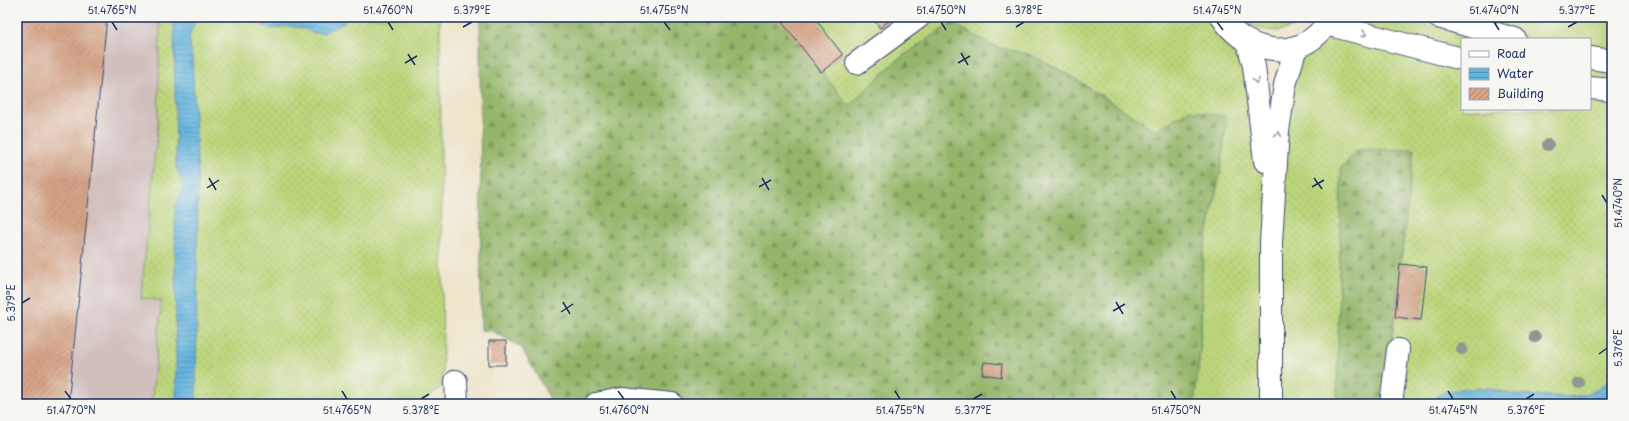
<svg xmlns="http://www.w3.org/2000/svg" width="1629" height="421" font-family="'Playpen Sans',sans-serif">
	<style>
		.industrial { fill: #d1bfbe }
		.grass { fill: url(#grass-dots); stroke: #6c826c; fill-rule: evenodd }
		.forest { fill: url(#forest-firs); stroke: #587264 }
		.water { fill: url(#water-rules); stroke: #3f729e }
		.building { fill: url(#building-hatch) }
		.lines { fill: none; stroke-linecap: round; stroke-linejoin: round }
		.minor-casing { stroke: #3b4a6e; stroke-width: 24 }
		.minor { stroke: #fff; stroke-width: 22 }
		.tree { fill: #909793 }
		.oneway { stroke: #8d97ae }
		.ticks { fill: none; stroke: #1b2f5e; stroke-width: 1.5 }
		.neatline { fill: none; stroke: #1b2f5e; stroke-width: 1.5 }
		.ticks-label { font-size: 10px; text-anchor: middle; fill: #1b2f5e }
	</style>
	<defs>
		<pattern id="grass-dots" width="8" height="8" patternUnits="userSpaceOnUse"><rect width="8" height="8" fill="#bcd57a"/><path d="M2 2h.1M6 6h.1" fill="none" stroke="#a1b76c" stroke-width="1.8" stroke-linecap="round"/></pattern>
		<pattern id="forest-firs" width="22" height="20" patternUnits="userSpaceOnUse"><rect width="22" height="20" fill="#95b66a"/><path d="M5 1l3.5 6h-7zM16 11l3.5 6h-7z" fill="#79945a"/></pattern>
		<pattern id="water-rules" width="6" height="5" patternUnits="userSpaceOnUse"><rect width="6" height="5" fill="#63b4de"/><path d="M0 2.5h6" fill="none" stroke="#5193b7"/></pattern>
		<pattern id="building-hatch" width="6" height="6" patternUnits="userSpaceOnUse"><rect width="6" height="6" fill="#d6a386"/><path d="M-1 1l2-2M0 6l6-6M5 7l2-2" fill="none" stroke="#ad8571"/></pattern>
	</defs>
	<rect width="100%" height="100%" fill="#f6f6f2"/>
	<filter id="ink" filterUnits="userSpaceOnUse"><feTurbulence type="fractalNoise" baseFrequency=".025" numOctaves="2"/><feDisplacementMap in="SourceGraphic" scale="8" xChannelSelector="R" yChannelSelector="G"/><feConvolveMatrix kernelMatrix="1 2 1 2 8 2 1 2 1" color-interpolation-filters="sRGB"/></filter>
	<filter id="wash" filterUnits="userSpaceOnUse"><feTurbulence type="fractalNoise" baseFrequency=".012" numOctaves="4" result="noise"/><feDisplacementMap in="SourceGraphic" scale="16" xChannelSelector="R" yChannelSelector="G"/><feGaussianBlur stdDeviation="0.9" result="paint"/><feColorMatrix in="noise" values="0 0 0 0 0 0 0 0 0 0 0 0 0 0 0 0 0 1.4 0 .05"/><feComposite in="paint" operator="in"/></filter>
	<g filter="url(#wash)">
		<rect width="100%" height="100%" fill="#eee5cb"/>
		<path class="industrial" d="M17,17H256L250,404H17Z"/>
		<path class="grass" d="M160,17H440L443,385L421,404H151L162,301L141,298L158,123Z
			M814,17H872L880,28L893,17H1222L1254,66L1271,238L1296,47L1331,17H1612V380L1593,392L1574,397L1516,395L1487,388L1460,389L1436,397L1434,404H1391V346L1395,317L1421,319L1427,267L1400,264L1414,149L1338,401L1371,404H1194L1200,353L1203,255L1221,168L1190,110L1155,130L1068,74L1031,55L996,47L951,23L895,62L849,106L821,72L843,55ZM1462,39H1590V109H1462Z
			M1242,17H1305C1288,37 1259,34 1242,17Z"/>
		<path class="forest" d="M480,17H788L782,22L849,106L895,62L951,23L996,47L1031,55L1067,74L1155,130L1190,110L1227,117L1221,168L1203,255L1200,353L1194,404H553L521,347L492,331L481,330Z
			M1414,149L1391,346V404L1337,401L1341,168L1357,150Z"/>
		<path class="water" d="M168,17H205L195,21L189,37L192,56L198,178L196,401L193,404H180L176,398L175,207C184,189 184,185 176,167L174,24Z
			M210,17H345V22L323,33H313L302,28L287,26L272,29L247,18L231,21Z
			M1612,380V404H1434L1436,397L1443,393L1460,389L1487,388L1516,395L1574,397L1593,392Z"/>
		<g id="blocks">
			<path class="building" d="M17,17H107L68,404H17Z
				M788,17H814L843,55L821,72L782,22Z
				M872,17H893L880,28Z
				M1400,264L1427,267L1421,320L1395,317Z
				M489,341H506V365H489Z
				M984,362L1002,364L1001,377L982,374Z"/>
		</g>
	</g>
	<g filter="url(#ink)">
		<use href="#blocks" fill-opacity="0" stroke="#3b4a6e" stroke-width="1"/>
		<g class="lines">
			<g class="minor-casing">
				<path id="minor" d="M1222,17C1241,49 1289,62 1318,34C1323,29 1327,22 1331,17
					M1438,17L1515,39
					M1326,24L1462,59
					M1248,43L1254,66L1265,161
					M1590,58L1612,61
					M857,63L919,17
					M1590,88L1612,90
					M456,381L457,404
					M596,404L622,399L672,404
					M1271,404V242L1278,131L1285,85L1296,47
					M1391,404L1398,350"/>
			</g>
			<use href="#minor" class="minor"/>
		</g>
		<g class="tree">
			<circle cx="1548" cy="145" r="6"/>
			<circle cx="1535" cy="337" r="6"/>
			<circle cx="1462" cy="349" r="6"/>
			<circle cx="1579" cy="383" r="6"/>
		</g>
		<defs><path id="oneway-chevron" d="M-2-3.5L2.5 0L-2 3.5" fill="none" stroke-width="1.6" stroke-linecap="round" stroke-linejoin="round"/></defs>
		<g class="oneway">
			<use href="#oneway-chevron" transform="translate(1364 34) rotate(15)"/>
			<use href="#oneway-chevron" transform="translate(1256 81) rotate(82)"/>
			<use href="#oneway-chevron" transform="translate(1278 134) rotate(-85)"/>
		</g>
	</g>
	<path class="ticks" d="M112,22L117,30M388,22L393,30M664,22L670,30M941,22L946,30M1217,22L1223,30M1494,22L1499,30M463,27L472,22M1016,27L1024,22M1568,27L1577,22M961,53L968,65M408,54L415,65M405,63L417,56M958,63L970,56M209,178L216,190M762,178L769,190M1314,178L1322,189M759,187L771,180M1312,187L1324,180M207,188L219,180M1602,195L1607,203M563,302L570,314M1116,302L1123,314M22,303L30,298M1113,311L1125,304M561,312L573,304M1599,354L1607,348M65,391L71,399M342,391L347,399M618,391L624,399M895,391L900,399M1171,391L1176,399M1448,391L1453,399M421,399L429,394M973,399L982,394M1526,399L1534,394"/>
	<rect width="1629" height="421" fill="none" stroke="#f6f6f2" stroke-width="44"/>
	<rect x="1461" y="38" width="130" height="72" fill="#f6f6f2" stroke="#9ea6b7"/>
	<rect x="1469" y="51" width="20" height="6" fill="#ffffff" stroke="#9ea6b7"/>
	<text x="1497" y="58" font-size="12" fill="#1b2f5e">Road</text>
	<rect x="1469" y="68" width="20" height="12" fill="url(#water-rules)" stroke="#9ea6b7"/>
	<text x="1497" y="78" font-size="12" fill="#1b2f5e">Water</text>
	<rect x="1469" y="88" width="20" height="12" fill="url(#building-hatch)" stroke="#9ea6b7"/>
	<text x="1497" y="98" font-size="12" fill="#1b2f5e">Building</text>
	<rect x="22" y="22" width="1585" height="377" class="neatline"/>
	<g class="ticks-label">
		<text x="112" y="14">51.4765°N</text>
		<text x="388" y="14">51.4760°N</text>
		<text x="472" y="14">5.379°E</text>
		<text x="664" y="14">51.4755°N</text>
		<text x="941" y="14">51.4750°N</text>
		<text x="1024" y="14">5.378°E</text>
		<text x="1217" y="14">51.4745°N</text>
		<text x="1494" y="14">51.4740°N</text>
		<text x="1577" y="14">5.377°E</text>
		<text transform="translate(1618 203) rotate(-90)" y="4">51.4740°N</text>
		<text transform="translate(11 303) rotate(-90)" y="4">5.379°E</text>
		<text transform="translate(1618 348) rotate(-90)" y="4">5.376°E</text>
		<text x="71" y="414">51.4770°N</text>
		<text x="347" y="414">51.4765°N</text>
		<text x="421" y="414">5.378°E</text>
		<text x="624" y="414">51.4760°N</text>
		<text x="900" y="414">51.4755°N</text>
		<text x="973" y="414">5.377°E</text>
		<text x="1176" y="414">51.4750°N</text>
		<text x="1453" y="414">51.4745°N</text>
		<text x="1526" y="414">5.376°E</text>
	</g>
</svg>
